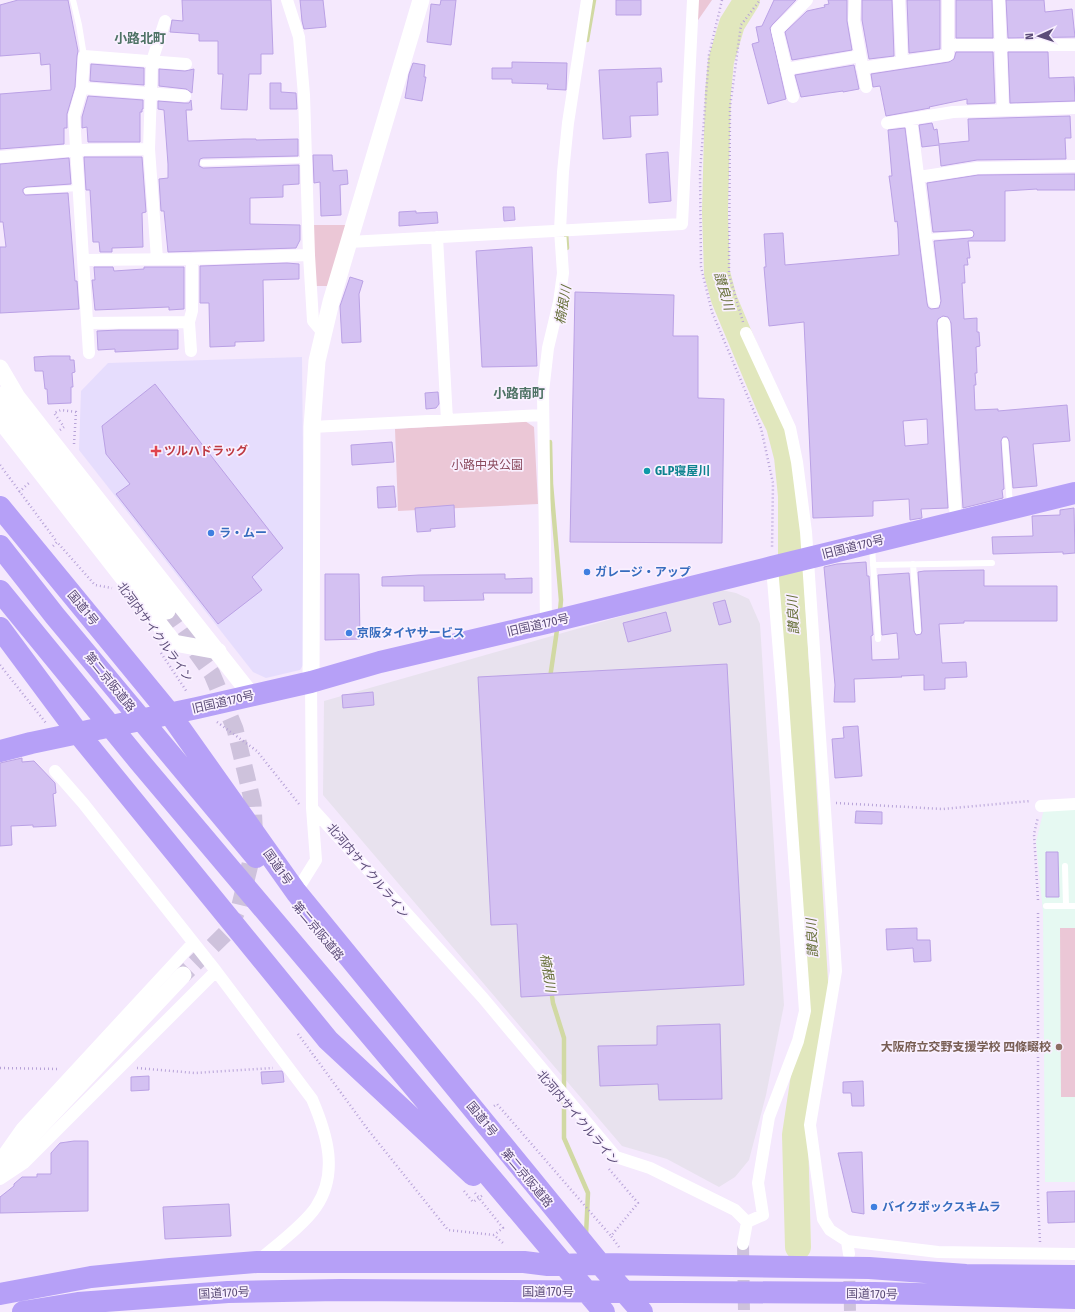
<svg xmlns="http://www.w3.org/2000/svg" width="1075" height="1312" font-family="'Fira Sans Condensed','Noto Sans JP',sans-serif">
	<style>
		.commercial { fill: #e6ddfd }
		.industrial { fill: #e8e2ee }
		.education { fill: #e6f9f2 }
		.green { fill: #ebc7d6 }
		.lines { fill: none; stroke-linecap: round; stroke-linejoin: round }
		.stream { stroke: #d1d9a3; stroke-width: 4.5 }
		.river { stroke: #e1e7bd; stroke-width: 26 }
		.building { fill: #d4c1f2; stroke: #baa1e5; fill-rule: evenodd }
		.street-tunnel { stroke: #cec2dc; stroke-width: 12; stroke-dasharray: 12 6; stroke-linecap: butt }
		.secondary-tunnel { stroke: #cec2dc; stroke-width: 17; stroke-dasharray: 17 8; stroke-linecap: butt }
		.path { stroke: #b7a3d8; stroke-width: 2.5; stroke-dasharray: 1 3; stroke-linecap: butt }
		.lane { stroke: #fff; stroke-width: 6 }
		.street { stroke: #fff; stroke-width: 12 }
		.secondary { stroke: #fff; stroke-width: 17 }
		.highway { stroke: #b6a0f7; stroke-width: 22 }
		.health-dot { fill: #e0444e; stroke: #f9f0ff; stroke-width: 1.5 }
		.culture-dot { fill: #0f9aa8; stroke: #f9f0ff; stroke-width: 1.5 }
		.shop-dot { fill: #3f7fe0; stroke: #f9f0ff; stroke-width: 1.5 }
		.education-dot { fill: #8d6e63; stroke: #f9f0ff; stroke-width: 1.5 }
		.labels { text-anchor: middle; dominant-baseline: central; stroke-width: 3.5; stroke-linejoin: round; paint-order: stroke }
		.health-label { font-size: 12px; font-weight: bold; fill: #be3a42; stroke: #f9f0ff; text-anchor: start }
		.park-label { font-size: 12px; fill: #8a495d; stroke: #f9f0ff }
		.culture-label { font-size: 12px; font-weight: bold; fill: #0d838f; stroke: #f9f0ff; text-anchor: start }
		.shop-label { font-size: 12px; font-weight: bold; fill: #366cbe; stroke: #f9f0ff; text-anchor: start }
		.street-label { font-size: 12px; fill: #5b4c78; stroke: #f9f0ff }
		.education-label { font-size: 12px; font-weight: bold; fill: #785e54; stroke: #f9f0ff; text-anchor: end }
		.neighbourhood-label { font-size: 13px; font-weight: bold; fill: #4e7265; stroke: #f9f0ff }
		.water-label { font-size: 13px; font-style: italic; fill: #666f39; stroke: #f9f0ff }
	</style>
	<rect width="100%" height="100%" fill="#f5e9fd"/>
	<path class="commercial" d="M302,357L305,662L300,670L266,678L253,672L79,450L81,391L108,363Z"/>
	<path class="industrial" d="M717,589L736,593L749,599L760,624L784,1005L766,1095L749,1160L735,1177L719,1187L667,1159L622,1146L323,795L324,701Z"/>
	<path class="education" d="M1075,808V1182H1045L1043,912L1036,842L1044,809Z"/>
	<path class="green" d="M698,0H712L696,23Z
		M312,225H346L329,286H315Z
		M525,421L534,427L538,504L398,511L395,429Z
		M1060,928H1075V1097H1061Z"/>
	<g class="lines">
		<path class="stream" d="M587,40L594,0
			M566,232L567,248
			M550,442L551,484L561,600L560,611
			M550,678L557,630
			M551,989L553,1003L564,1038V1090
			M564,1100V1138L588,1193L586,1235"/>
		<path class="river" d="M747,0L732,24L721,61L718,93L715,212L717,273L724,299L770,408L779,426L787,457L791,496V581L816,998L815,1027L803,1082L795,1135L798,1247"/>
	</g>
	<path class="building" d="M18,0H68L78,51L77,56L75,87L67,114V128H64V144L0,149V94L51,90L50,64L41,65L40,53L0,56V5Z
		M182,0H271L273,54H261V74H249L247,110L221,109L223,74H218V41H199V34L170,32L172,20L183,21Z
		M300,0H323L326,27L304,29L302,21Z
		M441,0H456L451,45L427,42L431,4L440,5Z
		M616,0H641V15H616Z
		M774,0H796L772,25L770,28L786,99L768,104L752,44L759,42L756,27L762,26Z
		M828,0H847V21L852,50L792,60L785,32L807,11L825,7L824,5L829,4Z
		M862,0H892L894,56L869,59L862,20Z
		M907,0H940V49L909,53Z
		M956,0H992L993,38H956Z
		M1006,0H1044L1045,12L1072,9L1075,37L1008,38Z
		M956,52H993L995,103L967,104V99L929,107L930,108L886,116L880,86L873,87L871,74L949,62L954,59Z
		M1008,52H1048L1049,78L1074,77L1075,101L1010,103Z
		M512,62L567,63L566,90L547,89L548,84L512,83V79H492V68H512Z
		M413,63L425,65L424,77H426L422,101L405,98L409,74Z
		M91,64L144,68V85L90,81Z
		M854,65L859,89L843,92V91L801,97L795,75Z
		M661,68L662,82H657L658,115L630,116L631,137L603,139L599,70Z
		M159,69L185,71L194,69L192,93L186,89L159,86Z
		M270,83H281V92L296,93L297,109H270Z
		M88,96L143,100V109H142V112H140V142H88L87,127L82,128V117Z
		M191,100L192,110H186L188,141L244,139H256V140L298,139V156L203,158L200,159L199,163V166L203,168L299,165V184L283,185V197L250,198V224L300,225V240L296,248L168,252L164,211H161L159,179L168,178V164L164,110L158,109V101L184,103H189Z
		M1070,116L1071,138H1065L1066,159L977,160L941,166L939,145L922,147L919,125L932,123L934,130L937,129L939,144L969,141L968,119Z
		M905,128L927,303L928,307L931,309L939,308L941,301L934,241L970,238L973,237L974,234L973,231L970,230L933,232L927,183L978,175L1075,174V190H1037V189L1005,191V241H968L970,258H967L968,265H964L965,283H962L964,319L977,318V332H979L980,346L976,347L977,373H975L976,385H974L975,410L998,409V411L1067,405L1070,441L1033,444L1037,486L1013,488L1009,441L1007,437H1003L1001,441L1004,489L1002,490L1003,498L963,508L951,323L948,317L943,316L938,319L937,323L948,508L921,509L922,518L910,520L909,499L873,501V516L813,518L804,322L769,326L764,267H766L764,234L783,233L785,265L899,255L898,229L897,221L895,222L891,190L889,176H892L888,130ZM927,419L928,444L905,446L903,421Z
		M668,152L671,201L649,203L646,154Z
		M313,155H332L333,171L347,170L348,184L340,185L341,215L321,216L320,182L314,183Z
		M84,157H142L146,212L142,213L143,247L112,248V252H100L99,242H93L90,190H86Z
		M69,158L71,184L27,187L23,189V192L25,195H27L68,193L75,281H77L79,309L0,313V247H6L3,222H0V164Z
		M503,207H514L515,220L504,221Z
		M416,211V213L437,212L438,223L399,226V212Z
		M532,247L537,366L482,367L476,251Z
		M287,263L299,264V279L263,280L264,341L235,342V346L210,347L209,303H200V266Z
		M94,267H113L114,271L144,269V267H184V309L169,310V307L95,310L92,280H95Z
		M350,277L363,281L359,294L361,342L342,343L340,306Z
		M575,292L674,295L673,336H698V398L724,399L722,543L570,542Z
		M119,330H178V349L115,352V349L98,350L97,331Z
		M51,356H70V360H74L75,372L72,373L73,387H71V403L48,404L47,389H45L43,371H35L34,357Z
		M155,384L283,548L252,577L262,590L218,624L116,494L130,484L106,454L102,426Z
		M438,392L439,404L436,408L426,409L425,393Z
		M392,442L394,462L352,465L351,445Z
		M394,486L396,507L378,508L377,487Z
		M454,505L455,527L430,529L431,531L417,532L415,508Z
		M1074,508L1075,553L1063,554V552L993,554L992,537L1033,536L1032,516L1060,515V510Z
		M866,562L867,576H869L873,635L871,636L872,660L899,659L897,633L882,635L878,575L909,573L914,631L916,635L921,634L922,631L918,572L924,571L984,570V586H1057V621H964V623L939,624L942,663L966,662L967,677L945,678V689L924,690V675L901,676L902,677L854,679L855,702H834L835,685L824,567L837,564Z
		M325,574H359L360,639L325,640Z
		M505,574V579L532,578V593H483L484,600L424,601V586H382V577L419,575Z
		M725,600L731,622L719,625L713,603Z
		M666,612L671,631L628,642L623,623Z
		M727,664L744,985L521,997L517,924L491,925L478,677Z
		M373,692L374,705L343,708L342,695Z
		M858,726L862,776L835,778L832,739L844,738L843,727Z
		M22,758V762L34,761L55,783L56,793L53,794L56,826L33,827V825L11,826L12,845L0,846V763Z
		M856,811L882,812V824L855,823Z
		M1046,852H1058L1059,897H1046Z
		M917,928V940H930L931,961L914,962L913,948L887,950L886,929Z
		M720,1024L722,1099L659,1100L658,1084L600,1086L598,1046L657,1045V1026Z
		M282,1071L283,1073L284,1082L262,1084L261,1072Z
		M149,1076V1090L131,1091V1077Z
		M863,1081L864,1106H852L851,1093H843V1082Z
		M74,1141H88V1211L0,1213V1197L14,1186V1184L22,1177H37V1174H51V1153L60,1143Z
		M862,1152L864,1214L852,1212L838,1153Z
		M1075,1191V1222L1048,1223L1047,1192Z
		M229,1204L231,1236L165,1239L163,1207Z"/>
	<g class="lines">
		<path class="street-tunnel" d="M743,1244L744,1312
			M849,1263L850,1312"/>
		<path class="secondary-tunnel" d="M167,611L212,674L235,729L253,803L255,844L240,905L227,932L183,975"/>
		<path class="path" d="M722,0L709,55L700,172L701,267L712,312L761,428L773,483L772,549
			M743,322L729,275L730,107L741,25L760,0
			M60,430L64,427L54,413L61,410L76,412L74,444
			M0,465L57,542
			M19,492L29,483
			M53,546L57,542L95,585L112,588
			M161,653L187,692
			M0,665L46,723
			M217,722L257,751L299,804
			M836,803L943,809L1030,801
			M1038,900L1034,834L1038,817
			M1038,913V1203L1040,1242
			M298,1034L369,1131L448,1230L494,1235L504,1244
			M0,1068L60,1069
			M137,1068L195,1073L273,1068
			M494,1106L497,1104L611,1236
			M609,1169L638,1203L611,1236L619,1247
			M464,1191L473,1202L483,1195
			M475,1193L503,1228L494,1235"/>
		<path class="lane" d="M73,0L79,25L84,56
			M203,163L306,160
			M27,191L79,188
			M926,237L970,234
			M1005,441L1010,505
			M872,547L878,639
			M913,564L918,631
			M873,565L992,563
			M1065,866L1066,906
			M1046,906H1075"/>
		<path class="street" d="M287,0L299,37L304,95L309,255L313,321L323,333
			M855,0L854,20L866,87
			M899,0L902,62
			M999,0L1003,110
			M948,45H1075
			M862,68L948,55V0
			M787,69L860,56
			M82,88L185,96
			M793,97L777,30L807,0
			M911,119L934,302
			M887,123L953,112L1075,108
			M0,157L77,150L149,149
			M919,177L977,168L1075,166
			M437,237L447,420
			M349,242L682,224L693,0
			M157,259L149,149L152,61L165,21
			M83,260L192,259L309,255
			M87,323L189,322
			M944,323L956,522
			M746,333L790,428L797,462L806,532L836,971L810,1125L823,1219L830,1230L847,1241L849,1254
			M191,351L189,322L192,311V259
			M89,353L74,116L82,88L84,56L186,64
			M312,427L543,415
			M546,623L543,392L548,348L559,302L563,273L560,230L563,172L568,123L587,0
			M55,771L83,803L216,971L312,1099C327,1134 339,1173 316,1207C304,1225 274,1247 258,1261
			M1041,806L1075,804
			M312,808L483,998L616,1157L650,1168L735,1210L747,1222L743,1244
			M296,892L316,860L312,808L311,682
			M0,1159L22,1128L193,943
			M0,1179L24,1163L216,971
			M747,1222L763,1215L758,1183L769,1117L798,1041L805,1011L782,689L772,567
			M847,1241L938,1252L1075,1254"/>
		<path class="secondary" d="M0,368L17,397L49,438L252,696
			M0,395L6,405L167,611
			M0,420L174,643L218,651
			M311,682L312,427L317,361L331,302L421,0
			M0,1169L183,975"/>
		<path class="highway" d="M0,507L170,714L296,892L600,1264L642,1312
			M0,546L55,616L256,857
			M0,591L139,761L604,1312
			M0,628L78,733L328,1040L473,1175
			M0,751L31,743L197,708L311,682L380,662L546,623L772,567L1075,493
			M0,1294L91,1277L170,1269L257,1262H524L548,1265L600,1264L869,1268L966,1275L1075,1276
			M23,1312L78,1303L228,1292L340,1290L875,1293L1075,1298"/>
	</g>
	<path class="health-dot" d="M154 445h4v4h4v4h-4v4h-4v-4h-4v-4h4z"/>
	<circle class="culture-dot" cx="647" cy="471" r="4"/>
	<g class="shop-dot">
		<circle cx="211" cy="533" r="4"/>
		<circle cx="587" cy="572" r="4"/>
		<circle cx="349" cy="633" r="4"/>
		<circle cx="874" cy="1207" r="4"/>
	</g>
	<circle class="education-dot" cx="1059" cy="1047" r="4"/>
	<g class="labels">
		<g class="health-label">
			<text x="164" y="451">ツルハドラッグ</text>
		</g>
		<g class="park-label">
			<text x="487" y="465">小路中央公園</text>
		</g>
		<g class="culture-label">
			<text x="655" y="471">GLP寝屋川</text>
		</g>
		<g class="shop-label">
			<text x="219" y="533">ラ・ムー</text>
			<text x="595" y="572">ガレージ・アップ</text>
			<text x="357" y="633">京阪タイヤサービス</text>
			<text x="882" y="1207">バイクボックスキムラ</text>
		</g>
		<g class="street-label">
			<text transform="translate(853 547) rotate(-14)">旧国道170号</text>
			<text transform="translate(83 608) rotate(51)">国道1号</text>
			<text transform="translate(538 625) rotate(-13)">旧国道170号</text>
			<text transform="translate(155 632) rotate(54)">北河内サイクルライン</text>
			<text transform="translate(110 682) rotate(51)">第二京阪道路</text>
			<text transform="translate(223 702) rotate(-13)">旧国道170号</text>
			<text transform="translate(278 867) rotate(55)">国道1号</text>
			<text transform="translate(368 871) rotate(50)">北河内サイクルライン</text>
			<text transform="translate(318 931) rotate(50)">第二京阪道路</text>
			<text transform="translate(578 1118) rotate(50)">北河内サイクルライン</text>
			<text transform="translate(482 1119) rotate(51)">国道1号</text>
			<text transform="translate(527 1178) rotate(50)">第二京阪道路</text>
			<text x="548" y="1292">国道170号</text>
			<text transform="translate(224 1293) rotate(-3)">国道170号</text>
			<text transform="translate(872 1294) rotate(1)">国道170号</text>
		</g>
		<g class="education-label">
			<text x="1051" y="1047">大阪府立交野支援学校 四條畷校</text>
		</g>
		<g class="neighbourhood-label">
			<text x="140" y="38">小路北町</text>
			<text x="519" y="393">小路南町</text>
		</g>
		<g class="water-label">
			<text transform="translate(724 291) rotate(74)">讃良川</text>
			<text transform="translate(563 305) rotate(-80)">楠根川</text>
			<text transform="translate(793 615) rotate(-93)">讃良川</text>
			<text transform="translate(812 938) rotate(-93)">讃良川</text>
			<text transform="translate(548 973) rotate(81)">楠根川</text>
		</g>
	</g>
	<g transform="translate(1039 36) rotate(267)" stroke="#f9f0ff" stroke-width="3" paint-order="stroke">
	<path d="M0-3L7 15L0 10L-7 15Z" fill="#5b4c78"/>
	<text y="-6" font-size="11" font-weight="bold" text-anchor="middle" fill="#5b4c78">N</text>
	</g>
</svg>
